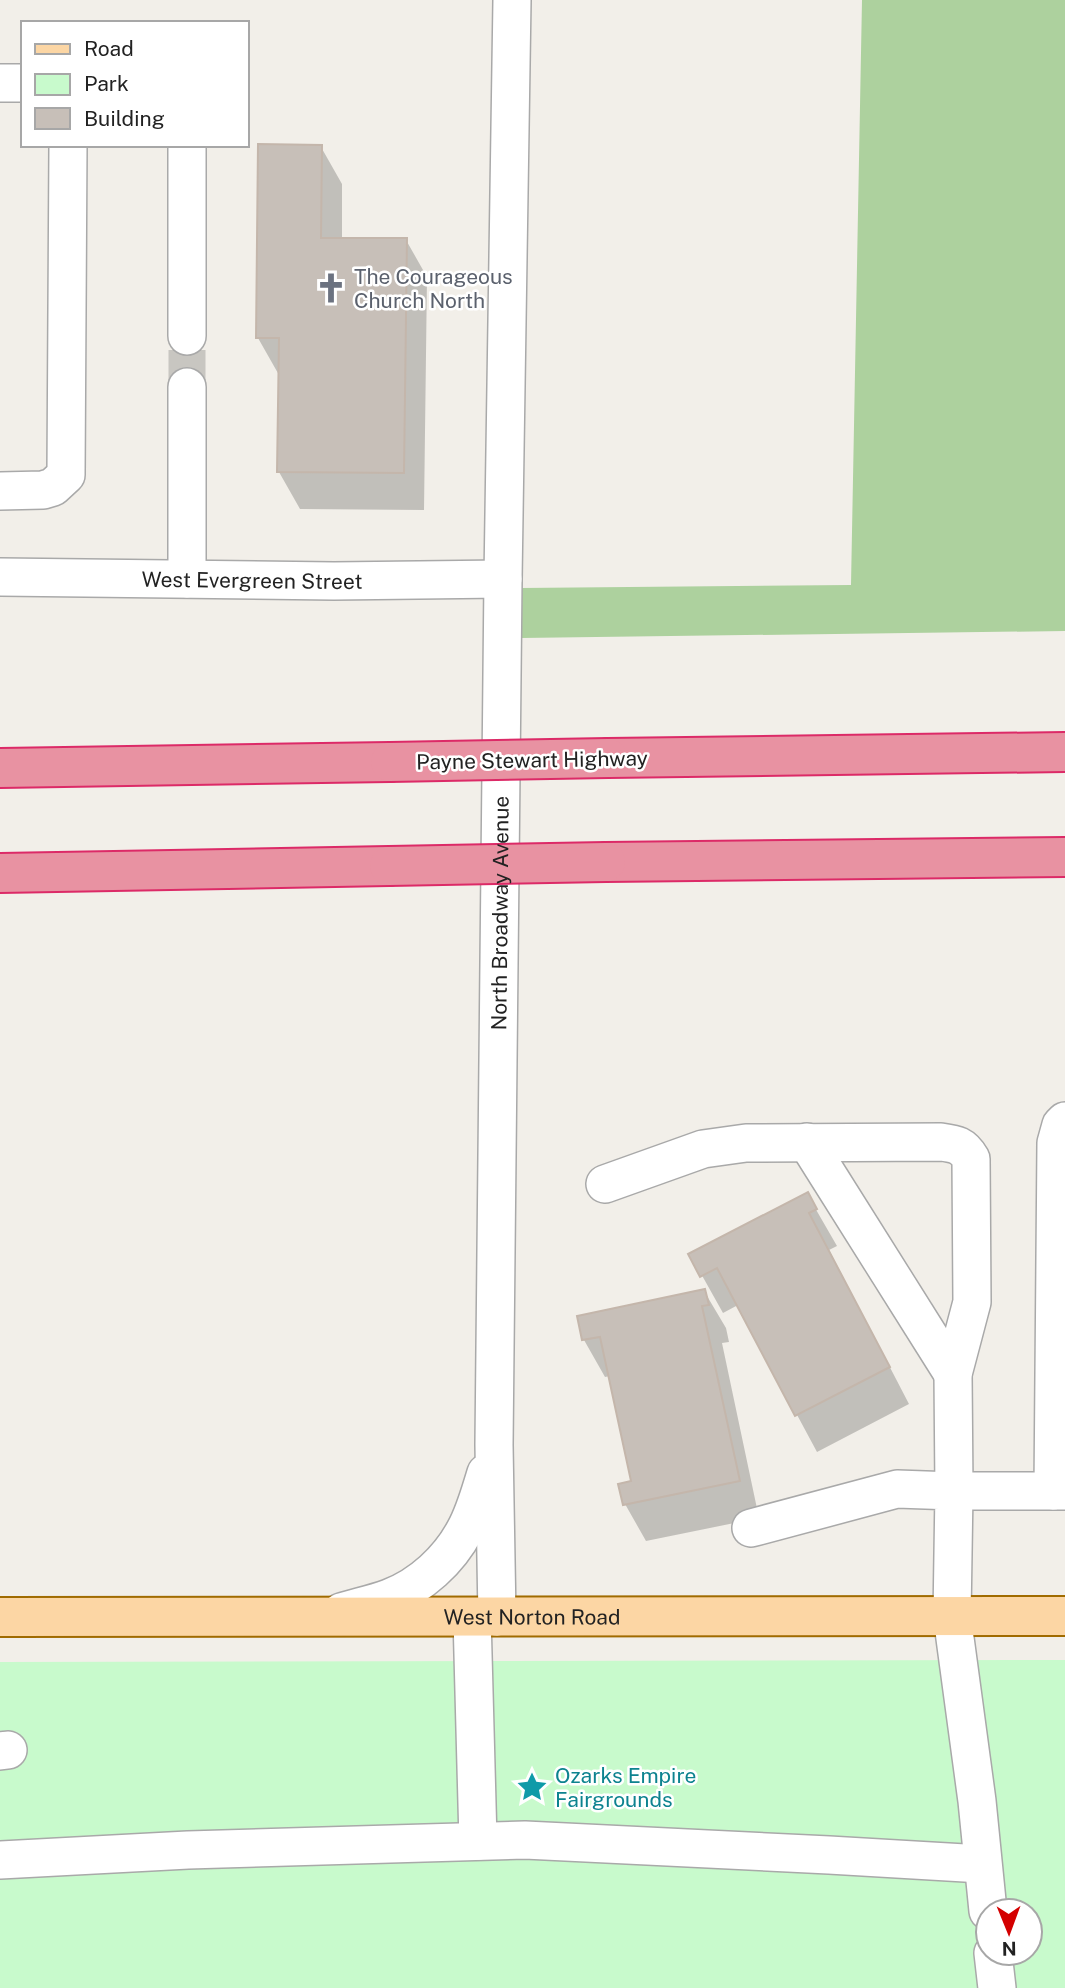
<svg xmlns="http://www.w3.org/2000/svg" width="1065" height="1988" font-family="'Public Sans',sans-serif">
	<style>
		.forest { fill: #add19e }
		.park { fill: #c8facc; fill-rule: evenodd }
		.shadow { fill: #0003 }
		.building { fill: #c7bfb8; stroke: #c4b6ab; stroke-width: 2 }
		.lines { fill: none; stroke-linecap: round; stroke-linejoin: round }
		.minor-tunnel { stroke: #c8c6c1; stroke-width: 37; stroke-dasharray: 37 18; stroke-linecap: butt }
		.minor-casing { stroke: #a9a9a9; stroke-width: 40 }
		.major-casing { stroke: #a06b00; stroke-width: 42 }
		.highway-casing { stroke: #dc2a67; stroke-width: 42 }
		.minor { stroke: #fff; stroke-width: 37 }
		.major { stroke: #fcd6a4; stroke-width: 38 }
		.highway { stroke: #e892a2; stroke-width: 38 }
		.highway-bridge-casing { stroke: #dc2a67; stroke-width: 42; stroke-linecap: butt }
		.highway-bridge { stroke: #e892a2; stroke-width: 38 }
		.labels { text-anchor: middle; dominant-baseline: central; stroke-width: 5; stroke-linejoin: round; paint-order: stroke }
		.worship-label { font-size: 21px; fill: #5b616d; stroke: #fff; text-anchor: start }
		.street-label { font-size: 21px; fill: #222; stroke: #fff }
		.culture-label { font-size: 21px; fill: #0d838f; stroke: #fff; text-anchor: start }
	</style>
	<rect width="100%" height="100%" fill="#f2efe9"/>
	<path class="forest" d="M862,0H1065V631L521,638V588L851,585Z"/>
	<path class="park" d="M1065,1660V1988H0V1662ZM988,1911H1030V1953H988Z"/>
	<path class="shadow" d="M321,147L342,184V240H406L427,277L424,510L300,509L279,472V375L258,338Z
		M807,1194L837,1246L829,1250L909,1404L817,1452L738,1305L723,1313L690,1254Z
		M704,1291L726,1328L729,1342L722,1343L759,1518L646,1541L625,1504L633,1483L610,1376L605,1377L584,1340L579,1317Z"/>
	<path class="building" d="M258,144L322,145L321,238H407L404,473L277,472L279,338H256Z
		M808,1192L817,1209L809,1213L890,1367L795,1416L717,1268L700,1277L688,1254Z
		M705,1289L709,1305L702,1306L740,1481L623,1505L618,1484L631,1481L600,1337L582,1340L577,1316Z"/>
	<g class="lines">
		<path class="minor-tunnel" d="M187,387V336"/>
		<g class="minor-casing">
			<g id="minor">
				<path d="M0,83H23"/>
				<path d="M187,145V336"/>
				<path d="M0,491L43,490L53,487L66,475L68,145"/>
				<path id="s1" d="M0,577L334,581L503,579"/>
				<path d="M187,579V387"/>
				<path d="M807,1142L953,1374"/>
				<path d="M605,1184L703,1149L746,1143L941,1142C956,1144 963,1145 971,1159L972,1302L953,1374L954,1491H1065"/>
				<path d="M1053,1491L1056,1143L1061,1125L1065,1121"/>
				<path d="M751,1528L897,1489L954,1491L952,1616L977,1801L988,1911"/>
				<path d="M341,1612C357,1607 373,1604 389,1598C421,1586 449,1560 465,1530C475,1512 480,1492 486,1473"/>
				<path d="M472,1617L478,1841"/>
				<path id="s2" d="M497,1617L494,1445L503,579L512,0"/>
				<path d="M0,1751L8,1750"/>
				<path d="M0,1860L188,1850L525,1840L829,1855L982,1864"/>
				<path d="M993,1953L997,1988"/>
			</g>
		</g>
		<g class="major-casing">
			<g id="major">
				<path id="s3" d="M0,1617L1065,1616"/>
			</g>
		</g>
		<g class="highway-casing">
			<path id="highway" d="M608,758L1065,752
				M0,768L390,762
				M606,862L1065,857
				M0,873L389,866"/>
		</g>
		<use href="#minor" class="minor"/>
		<use href="#major" class="major"/>
		<use href="#highway" class="highway"/>
		<g class="highway-bridge-casing">
			<path id="highway-bridge" d="M390,762L608,758
				M389,866L606,862"/>
		</g>
		<use href="#highway-bridge" class="highway-bridge"/>
	</g>
	<defs>
		<g id="church-bare" transform="scale(2.415)"><path d="M-1.2-6h2.4v3.5h3.3v2.4h-3.3V6h-2.4V-.1h-3.3v-2.4h3.3Z" fill="#6b7280" stroke="#fff" stroke-width="2.5" paint-order="stroke"/></g>
		<g id="sight-bare" transform="scale(2.415)"><path d="M0-6L1.8-2.2L6-1.7L2.9 1.2L3.7 5.4L0 3.3L-3.7 5.4L-2.9 1.2L-6-1.7L-1.8-2.2Z" fill="#0f9aa8" stroke="#fff" stroke-width="2.5" paint-order="stroke"/></g>
	</defs>
	<g fill-rule="evenodd">
		<use href="#church-bare" x="331" y="288"/>
		<use href="#sight-bare" x="532" y="1787"/>
	</g>
	<g class="labels">
		<g class="worship-label">
			<text x="354" y="276">The Courageous<tspan x="354" dy="24">Church North</tspan></text>
		</g>
		<g class="street-label">
			<text stroke="none"><textPath href="#s1" startOffset="252">West Evergreen Street</textPath></text>
			<text transform="translate(532 760) rotate(-1)">Payne Stewart Highway</text>
			<text stroke="none"><textPath href="#s2" startOffset="704">North Broadway Avenue</textPath></text>
			<text stroke="none"><textPath href="#s3" startOffset="532">West Norton Road</textPath></text>
		</g>
		<g class="culture-label">
			<text x="555" y="1775">Ozarks Empire<tspan x="555" dy="24">Fairgrounds</tspan></text>
		</g>
	</g>
	<rect x="21" y="21" width="228" height="126" fill="#ffffff" stroke="#a7a7a7" stroke-width="2"/>
	<rect x="35" y="44" width="35" height="10" fill="#fcd6a4" stroke="#a7a7a7" stroke-width="2"/>
	<text x="84" y="56" font-size="21" fill="#222222">Road</text>
	<rect x="35" y="74" width="35" height="21" fill="#c8facc" stroke="#a7a7a7" stroke-width="2"/>
	<text x="84" y="91" font-size="21" fill="#222222">Park</text>
	<rect x="35" y="108" width="35" height="21" fill="#c7bfb8" stroke="#a7a7a7" stroke-width="2"/>
	<text x="84" y="126" font-size="21" fill="#222222">Building</text>
	<g transform="translate(1009 1932) rotate(179)"><circle r="33" fill="#ffffff" stroke="#a7a7a7" stroke-width="2"/>
	<path d="M0-5L12 26L0 18L-12 26Z" fill="#d40000"/>
	<text y="-10" font-size="19" font-weight="bold" text-anchor="middle" fill="#222222">N</text>
	</g>
</svg>
